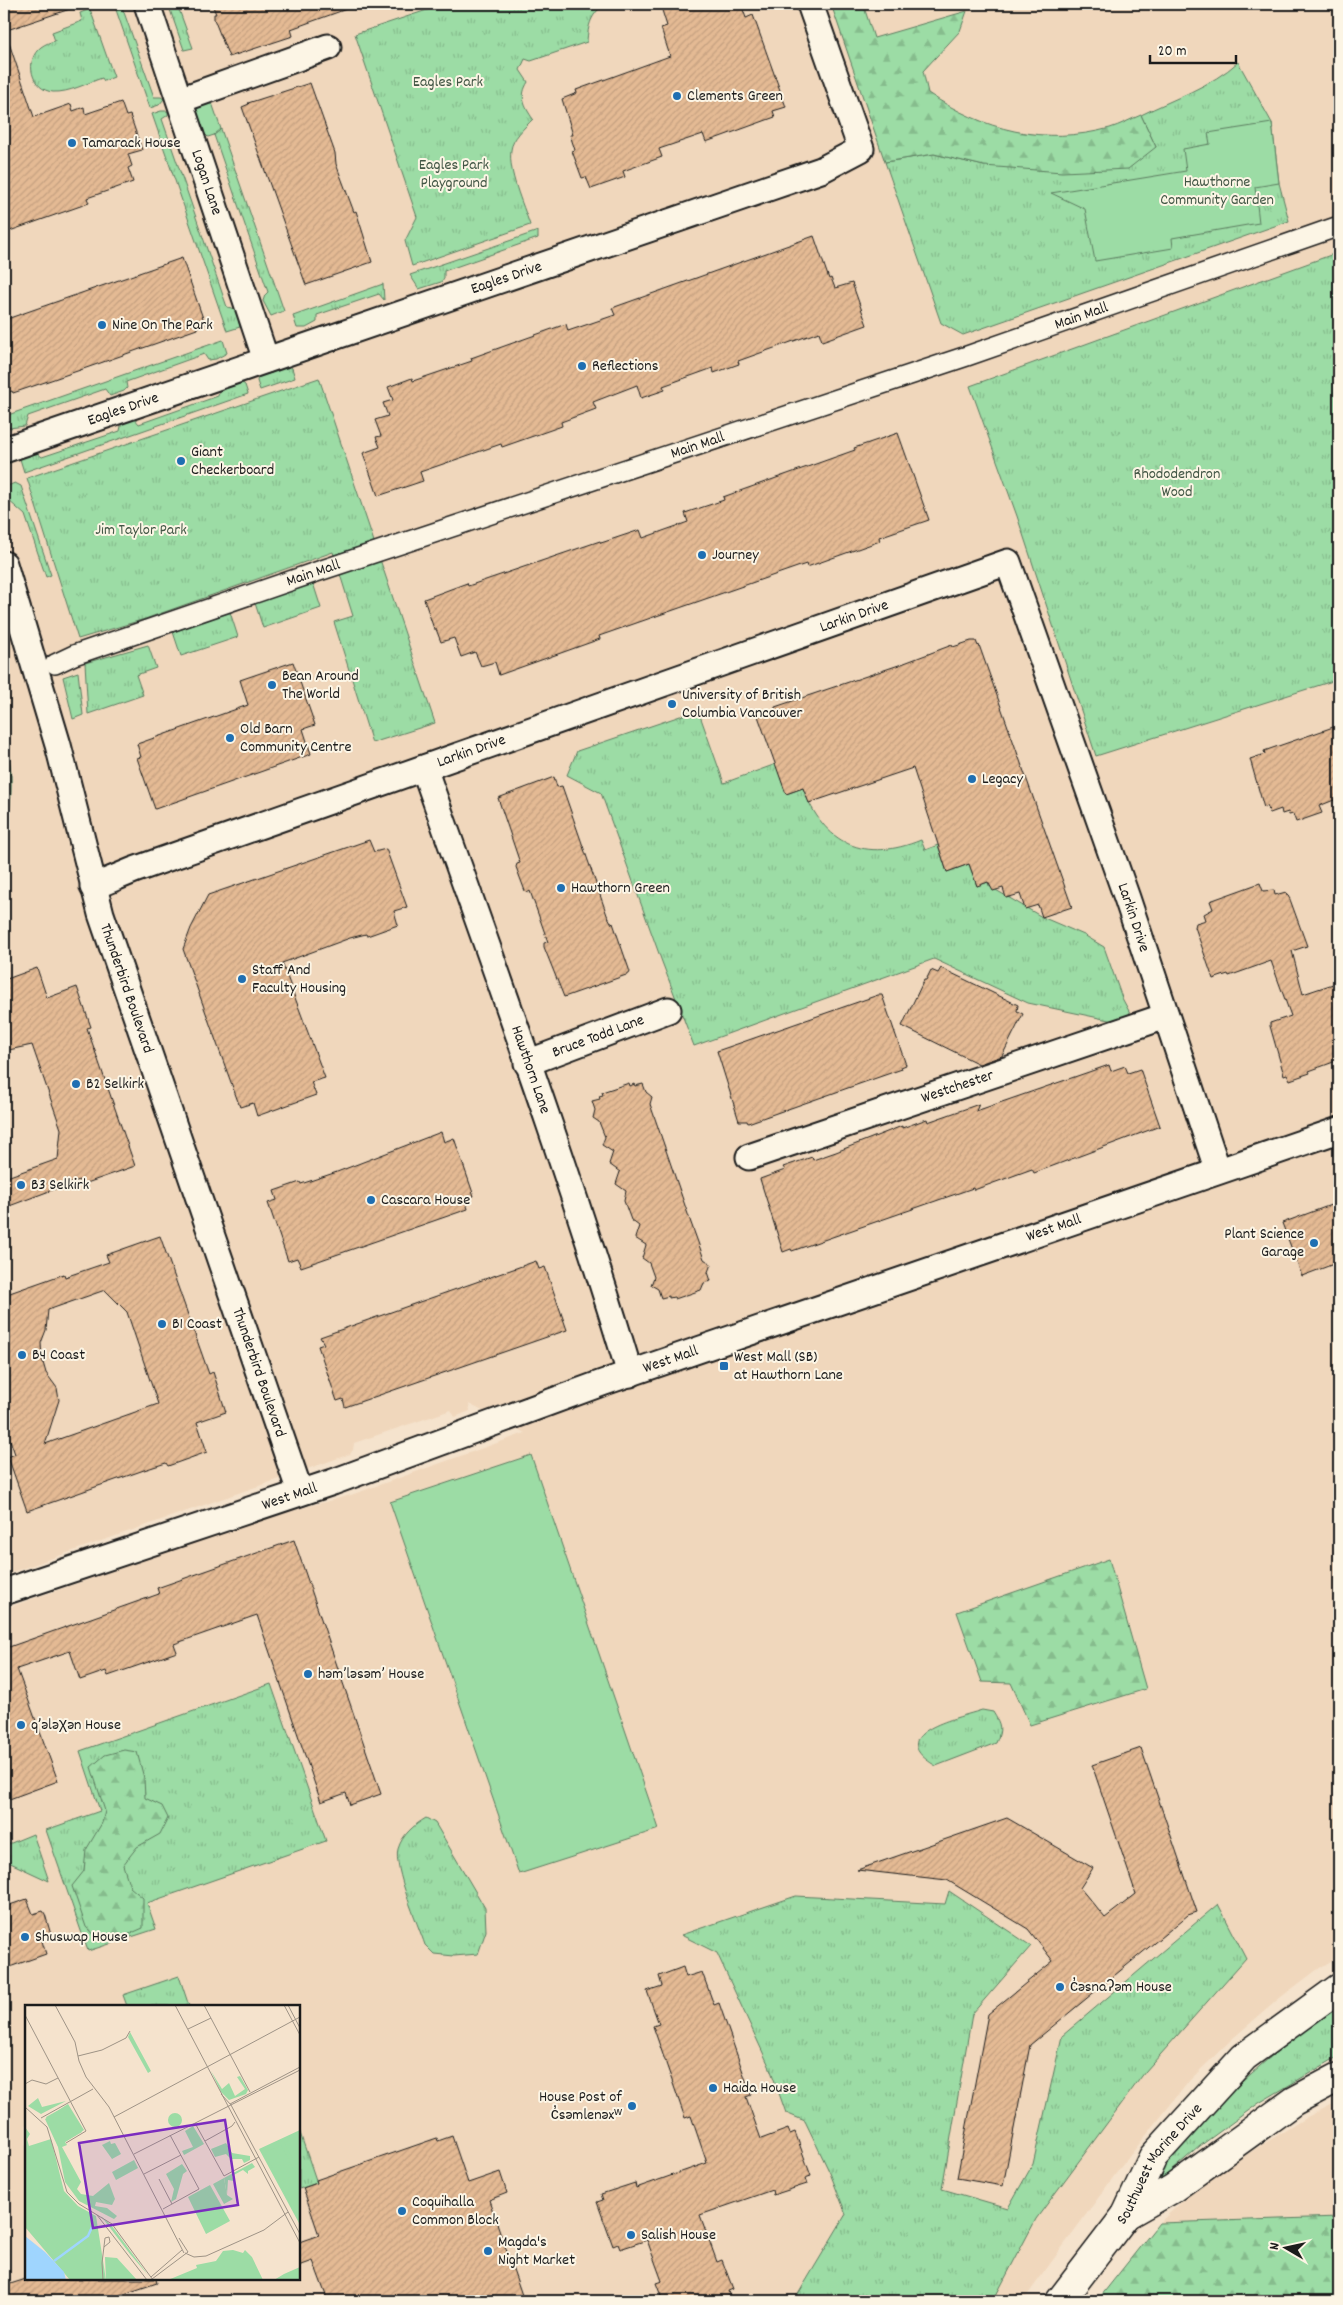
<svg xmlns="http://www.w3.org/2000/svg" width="1343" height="2305" font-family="Dekko,sans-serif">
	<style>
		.built { fill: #f0d7bc; fill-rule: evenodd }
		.grass { fill: url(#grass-tufts); stroke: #5c7c60 }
		.forest { fill: url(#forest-firs); stroke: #5c7c60 }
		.garden { fill: #9cdca5; stroke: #5c7c60 }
		.building { fill: url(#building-hatch); stroke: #1c1c1c; fill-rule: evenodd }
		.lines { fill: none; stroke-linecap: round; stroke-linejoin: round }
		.pedestrian-casing { stroke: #1c1c1c; stroke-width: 22 }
		.minor-casing { stroke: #1c1c1c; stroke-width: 29 }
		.tertiary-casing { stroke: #1c1c1c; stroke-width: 31 }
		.pedestrian { stroke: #fcf5e5; stroke-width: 19 }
		.minor { stroke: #fcf5e5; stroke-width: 25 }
		.tertiary { stroke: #fcf5e5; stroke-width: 28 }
		.poi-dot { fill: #1f6fb2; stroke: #fcf5e5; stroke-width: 2 }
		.labels { text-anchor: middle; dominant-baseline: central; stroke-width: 4; stroke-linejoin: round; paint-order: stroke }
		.park-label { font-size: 16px; fill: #425645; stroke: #fcf5e5 }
		.poi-label { font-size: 16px; fill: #1c1c1c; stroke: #fcf5e5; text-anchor: start }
		.street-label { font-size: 16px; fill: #1c1c1c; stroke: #fcf5e5 }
		.inset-river { fill: none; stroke: #9fd5fe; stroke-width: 2.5 }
		.inset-road { fill: none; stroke: #9e9386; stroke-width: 1 }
		.view { fill: #7b2cbf; fill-opacity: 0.15; stroke: #7b2cbf; stroke-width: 2.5 }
		.inset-edge { fill: none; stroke: #1c1c1c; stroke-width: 2.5 }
	</style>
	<defs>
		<pattern id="grass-tufts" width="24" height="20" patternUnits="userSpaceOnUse" patternTransform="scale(1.25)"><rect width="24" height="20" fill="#9cdca5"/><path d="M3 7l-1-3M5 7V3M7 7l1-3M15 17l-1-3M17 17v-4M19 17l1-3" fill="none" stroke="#86bc8d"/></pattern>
		<pattern id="forest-firs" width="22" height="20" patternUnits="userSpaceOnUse" patternTransform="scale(1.25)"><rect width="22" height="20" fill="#9cdca5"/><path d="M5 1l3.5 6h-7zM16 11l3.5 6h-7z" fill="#86bc8d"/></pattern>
		<pattern id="building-hatch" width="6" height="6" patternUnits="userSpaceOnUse" patternTransform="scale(1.25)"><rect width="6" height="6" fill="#e4ba94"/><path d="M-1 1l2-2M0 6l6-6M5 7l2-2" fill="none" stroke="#c39f7f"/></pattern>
	</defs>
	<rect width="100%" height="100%" fill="#f5e3cd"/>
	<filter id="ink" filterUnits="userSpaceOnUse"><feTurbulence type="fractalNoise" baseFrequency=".02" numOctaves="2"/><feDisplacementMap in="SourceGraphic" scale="10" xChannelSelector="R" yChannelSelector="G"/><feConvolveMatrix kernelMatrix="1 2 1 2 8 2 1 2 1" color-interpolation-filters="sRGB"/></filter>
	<g filter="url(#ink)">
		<path class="built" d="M4,4H1339V1956L1318,1969L1281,1997L1232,2039L1190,2080L1120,2168L1023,2301H4V1609L257,1520L351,1495L525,1433L469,1404L470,1411L455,1417L451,1410L354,1443L353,1450L350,1454L4,1575ZM26,2006H299V2279H26Z
			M1339,2101V2217L1159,2223L1187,2197L1228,2166L1307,2117Z"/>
		<path class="grass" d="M114,4H121L154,97H161L164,99L159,105L150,108Z
			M168,4H177L193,48L184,50Z
			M445,4H605C591,14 588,25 587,42L531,61L525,59L520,70L528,82C519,96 524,106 533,119C525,127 512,139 511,150C508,172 523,204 530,225L412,266L405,241L417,217L355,34Z
			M90,9L114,77L104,81L102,78C87,83 69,93 53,92C31,90 24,60 41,47C45,44 50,42 55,41L52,32L82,21L80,13Z
			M1238,62L1272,123L1279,183L1289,221L963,335L941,323L885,162L934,154L984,166L1156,147L1141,115C1173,99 1212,86 1238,62Z
			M161,111H168V115L162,119L227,307L236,309L240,327L227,331L152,114Z
			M221,129L284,311L271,316L263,301L265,295L268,292L214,135Z
			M538,231V238L444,271V278L441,282L419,289L410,275Z
			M1339,252V679L1096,756L1017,516L970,386Z
			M383,284L384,300L379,294L317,315V322L306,328H297L293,316Z
			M223,340L227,353L216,359L208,360L204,354L126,382L127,388L124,391L110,396L105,389L28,416L25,426L9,428L5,416Z
			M286,364L292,368L295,378L260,390L257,381L259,373Z
			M319,378L435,723L372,743L334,622L353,616L333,552L145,619L78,639L27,478Z
			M239,380L245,385L248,394L24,472L20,459L36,452L42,457L120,431L122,421L134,418L139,424L218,396L220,388Z
			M15,483L21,486L51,575L46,577L25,515L8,500L7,486Z
			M313,583L321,608L263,628L255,603Z
			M230,612L238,637L181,656L173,632Z
			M148,645L156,668L136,675L143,695L88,714L85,663Z
			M78,672L83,715L73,719L63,677Z
			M698,710L724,783L776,764L786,794L803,788C824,845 865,863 921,840L925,850L938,845L947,872L969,864L977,886L988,882L989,886L1042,917L1084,935L1104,947L1122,998L1137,1026L1028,1003L934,959L694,1046L662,962L601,793L567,775L577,751Z
			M4,736C12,764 13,784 9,813L4,817Z
			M271,1684L326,1841L147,1903L156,1929L88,1951L46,1830L100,1811L80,1751Z
			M982,1710L993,1712C1001,1725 1002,1729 996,1743L936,1766C881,1734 957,1718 982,1710Z
			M426,1818L435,1823L485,1908L486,1931L478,1954L454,1956L434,1954L425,1945C418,1924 393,1868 398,1849C402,1835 414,1825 426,1818Z
			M33,1834L49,1881L4,1860V1846Z
			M949,1891L1031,1946L972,2014L942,2189L1008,2208L1033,2164L1062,2036L1218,1904L1246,1958L1145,2072L1036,2219L993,2301H794L846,2214L830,2173L805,2121L786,2113L770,2068L717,1953L681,1935L796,1896L945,1904Z
			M179,1976L189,2006H127L123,1995Z
			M1339,2007V2056L1259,2103L1200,2146L1156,2184C1158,2152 1266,2059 1294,2038C1309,2027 1324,2017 1339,2007Z
			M299,2130L317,2183L299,2189Z"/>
		<path class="forest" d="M831,4H863L874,38L967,11L960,31L923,71L928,93C983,130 1044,146 1110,128C1120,125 1131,119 1141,115L1156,147L1128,169L1062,172L984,166L934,154L885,162Z
			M1109,1559L1146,1689L1030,1725L1011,1683L982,1682L957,1612Z
			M124,1750L137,1752L144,1778L145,1798L162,1806L168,1818L160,1834L137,1847L123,1865L130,1887L143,1898V1928L118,1939L98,1940L86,1927L72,1886L84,1871L86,1850L102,1823L105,1811L91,1767L105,1755Z
			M1339,2217V2301H1097L1159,2223Z"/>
		<path class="garden" d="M211,100L221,129L214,135L208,137L205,134L196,109Z
			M1272,123L1279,183L1255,187L1259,223L1172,238L1173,248L1095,261L1085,209L1051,193L1186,171L1183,149L1210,144L1208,133Z
			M531,1455L659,1829L519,1874L390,1502Z"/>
		<path class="building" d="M4,4H72L73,8L4,31Z
			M212,4H352V7L291,29L293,36L229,57L214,19V14H216Z
			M660,4H741L746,18L753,15L786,107L773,111L775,117L706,142L703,134L659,149L662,157L623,171L625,177L591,189L586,177L582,178L572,151L575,150L570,135H573L562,99L577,93L576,90L670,56L661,28L667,26Z
			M8,40L34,117L71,104L73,111L84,107L85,114L121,102L126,116L130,115L142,150L128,154L132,166L128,168L133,182L87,198L89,203L4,233V41Z
			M310,83L335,153L336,164L354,212L356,211L372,262L306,285L242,107L249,104L248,103Z
			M814,236L829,279L831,278L835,288L852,283L867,325L822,341L819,332L738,361L739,364L714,373L713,368L663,386L665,390L641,398L637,385L593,402L596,409L561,422L562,426L502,447L501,444L420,472L423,481L378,496L363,453L380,447L376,437L381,436L375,420L388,416L383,403L393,400L388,387L412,378L413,381L472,361L471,358L566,324L568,331L615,315L612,308Z
			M182,258L205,324L197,327V329L89,367L13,393L12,391L9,392L4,377V320Z
			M898,433L929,520L879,537L880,541L807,567L806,564L599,636L600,639L499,675L495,662L481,666L475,652L461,657L454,638L441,642L436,629H434L424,599L467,583L468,586L600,541L601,543L640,530L643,538L688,522L685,513L724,500L723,497L855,450L854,448Z
			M971,641H976L978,646L979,645L1072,907L1042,917L1038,905L1025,909L1020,894L1006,898L1003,888L993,891L988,882L977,886L969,864L947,872L913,768L809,803L803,788L786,794L758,716L775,710V707L899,665L952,645L953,647Z
			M293,662L315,725L303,729L311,754L155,809L137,758L141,757L137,744L248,705L240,680Z
			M1339,725V798L1319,806L1322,813L1296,822L1293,814L1289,815L1288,812L1282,814L1281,809L1270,813L1267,806L1264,808L1250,759L1265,754L1264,751Z
			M554,777L557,787L562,786L607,915L612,924L613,923L630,972L629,974L564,997L544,947V943L548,942L530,891L527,893L525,891L516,867L517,864L520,863L498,798Z
			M369,840L374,852L386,849L407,907L394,911L398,925L367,936L366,934L350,938L282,963L325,1078L311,1082L316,1095L257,1116L253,1103L240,1107L225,1066L183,949L191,928L208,895Z
			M1260,883L1263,891L1274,890L1275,895L1286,892L1287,895L1288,894L1307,946L1292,951L1303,994L1339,982V1060L1309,1071L1310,1073L1290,1080L1287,1074L1284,1075L1270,1026V1023L1291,1016L1271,961L1229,976L1228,974L1213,979L1195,927L1196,923L1206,920L1204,914L1213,909L1210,901Z
			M37,968L47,998L77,987L91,1027L87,1028L135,1166L81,1185L79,1180L4,1208V1178L58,1159L61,1129L32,1045L4,1051V980Z
			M941,968L1018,1005L1017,1011L1023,1014L1002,1056L979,1064L902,1026L924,980H926L931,970L938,973Z
			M878,995H882L906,1065L901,1067L902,1069L748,1123L747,1121H739L717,1051Z
			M1109,1065L1111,1071L1125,1066L1128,1073L1140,1069L1160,1126L1034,1173L1032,1169L974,1190L973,1188L792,1251L791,1249L783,1252L760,1179L785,1170L783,1167L812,1157L813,1160L836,1152L902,1126V1128L927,1119L928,1122L979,1104L976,1111Z
			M629,1083L630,1086L634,1084L635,1086L643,1084L646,1092L652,1097L650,1104L691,1223L704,1259L711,1264L708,1272L711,1281L704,1283L701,1290L675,1299L674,1297L669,1298V1296L661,1298L658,1289L651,1285L654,1277L649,1263L642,1258L646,1245L635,1238L639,1226L631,1220L624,1201L626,1191L616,1184L620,1172L609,1164L613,1152L602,1145L605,1137L599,1122L593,1118L595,1110L592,1101L600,1099L599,1096L603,1095L602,1092Z
			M441,1132L444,1142L454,1138L474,1196L465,1199L468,1209L301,1267L297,1258L288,1261L268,1203L277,1200L274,1191L300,1182L301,1184L337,1172Z
			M1339,1202V1262L1302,1276L1282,1223Z
			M160,1236L209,1374L213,1372L226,1412L197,1422L207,1452L168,1466L166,1463L144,1470L27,1511L8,1457L15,1454L4,1423V1295L64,1274L65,1277L109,1262L106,1255ZM105,1290L127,1312L158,1404L45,1444L59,1400L57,1388L46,1373L42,1359L41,1343L46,1330L48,1310Z
			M536,1261L539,1269L545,1267L567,1330L345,1407L343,1399L337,1401L318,1346L324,1344L320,1337Z
			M294,1540L381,1794L350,1805L346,1793L321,1802L257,1615L174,1644L177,1652L108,1676L106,1671L80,1680L70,1651L17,1669L58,1781L4,1801V1640L7,1639L9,1647L159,1594L157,1588Z
			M1141,1748L1197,1912L1188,1915L1030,2045L1003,2186L957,2178L988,2014L1053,1961L1028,1929L947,1880L857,1870L1007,1818L1093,1868L1080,1888L1105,1918L1136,1894L1092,1765Z
			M27,1899L33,1914L43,1911L45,1914L51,1935L41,1938L46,1954L4,1969V1907Z
			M683,1967L686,1977L702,1972L714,2005L719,2003L751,2095L746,2097L761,2139L788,2129L790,2134L795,2132L811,2176L805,2178L807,2184L773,2195L772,2190L700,2215L717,2262L722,2260L733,2289L728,2291L731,2301H663L656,2283L662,2281L647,2240L620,2249L618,2244L613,2246L597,2202L603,2200L601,2194L635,2183L636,2188L707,2163L691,2116L685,2118L653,2026L659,2024L647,1991L662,1986L659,1976Z
			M452,2136L468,2183L500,2172L507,2193L489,2200L524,2301H328L313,2261L299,2266V2242L319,2235L303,2188L317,2183L316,2180L437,2138L438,2141Z
			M26,2279H156L157,2283L103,2301H4V2286Z"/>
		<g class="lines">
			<g class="pedestrian-casing">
				<g id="pedestrian">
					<path id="s1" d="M55,664L74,655L319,571L967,356L1339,226"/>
				</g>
			</g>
			<g class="minor-casing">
				<g id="minor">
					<path id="s2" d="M147,4L266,360"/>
					<path d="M180,100L328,47"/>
					<path id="s3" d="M4,450L821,170L861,149L810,4"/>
					<path id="s4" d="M4,564L58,745L101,914L300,1492"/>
					<path id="s5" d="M424,768C495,969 569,1170 630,1374"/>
					<path id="s6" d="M93,887L134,870L1008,562L1127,898L1218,1171"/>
					<path id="s7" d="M527,1063L668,1010"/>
					<path id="s8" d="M749,1157L1166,1016"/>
					<path id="s9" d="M4,1592L333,1482L602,1383L1339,1130"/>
				</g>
			</g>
			<g class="tertiary-casing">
				<g id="tertiary">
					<path d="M1126,2215L1172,2189L1294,2101L1339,2077"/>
					<path id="s10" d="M1060,2301L1126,2215L1153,2157L1244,2057L1339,1988"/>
				</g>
			</g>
			<use href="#pedestrian" class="pedestrian"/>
			<use href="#minor" class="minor"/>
			<use href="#tertiary" class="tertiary"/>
		</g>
	</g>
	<g class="poi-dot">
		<circle cx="677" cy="96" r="5"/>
		<circle cx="72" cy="143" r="5"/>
		<circle cx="102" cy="325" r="5"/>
		<circle cx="582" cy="366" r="5"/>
		<circle cx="181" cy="461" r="5"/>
		<circle cx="702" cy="555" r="5"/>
		<circle cx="272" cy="685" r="5"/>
		<circle cx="672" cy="704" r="5"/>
		<circle cx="230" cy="738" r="5"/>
		<circle cx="972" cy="779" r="5"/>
		<circle cx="561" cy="888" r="5"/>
		<circle cx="242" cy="979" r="5"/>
		<circle cx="76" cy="1084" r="5"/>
		<circle cx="21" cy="1185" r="5"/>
		<circle cx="371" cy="1200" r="5"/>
		<circle cx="1314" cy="1243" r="5"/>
		<circle cx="162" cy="1324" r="5"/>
		<circle cx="22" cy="1355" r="5"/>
		<rect x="719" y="1361" width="10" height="10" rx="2.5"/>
		<circle cx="308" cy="1674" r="5"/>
		<circle cx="21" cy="1725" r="5"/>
		<circle cx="25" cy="1937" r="5"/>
		<circle cx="1060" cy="1987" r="5"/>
		<circle cx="713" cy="2088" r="5"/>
		<circle cx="632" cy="2106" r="5"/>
		<circle cx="402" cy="2211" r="5"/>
		<circle cx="631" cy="2235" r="5"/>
		<circle cx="488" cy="2251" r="5"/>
	</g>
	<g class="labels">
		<g class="park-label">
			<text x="448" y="82">Eagles Park</text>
			<text x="454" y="165">Eagles Park<tspan x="454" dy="18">Playground</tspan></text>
			<text x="1217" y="182">Hawthorne<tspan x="1217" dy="18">Community Garden</tspan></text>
			<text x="1177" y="474">Rhododendron<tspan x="1177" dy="18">Wood</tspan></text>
			<text x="141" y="530">Jim Taylor Park</text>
		</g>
		<g class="poi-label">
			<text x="687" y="96">Clements Green</text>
			<text x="82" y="143">Tamarack House</text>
			<text x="112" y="325">Nine On The Park</text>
			<text x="592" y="366">Reflections</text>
			<text x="191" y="452">Giant<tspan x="191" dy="18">Checkerboard</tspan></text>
			<text x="712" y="555">Journey</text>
			<text x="282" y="676">Bean Around<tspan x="282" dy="18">The World</tspan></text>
			<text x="682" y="695">University of British<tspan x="682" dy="18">Columbia Vancouver</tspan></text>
			<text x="240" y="729">Old Barn<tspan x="240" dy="18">Community Centre</tspan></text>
			<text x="982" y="779">Legacy</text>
			<text x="571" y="888">Hawthorn Green</text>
			<text x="252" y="970">Staff And<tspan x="252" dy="18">Faculty Housing</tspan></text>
			<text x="86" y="1084">B2 Selkirk</text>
			<text x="31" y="1185">B3 Selkirk</text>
			<text x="381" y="1200">Cascara House</text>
			<text x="1304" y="1234" text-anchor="end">Plant Science<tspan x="1304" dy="18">Garage</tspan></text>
			<text x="172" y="1324">B1 Coast</text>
			<text x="32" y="1355">B4 Coast</text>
			<text x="734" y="1357">West Mall (SB)<tspan x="734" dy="18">at Hawthorn Lane</tspan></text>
			<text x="318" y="1674">həm’ləsəm’ House</text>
			<text x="31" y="1725">q’ələχən House</text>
			<text x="35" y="1937">Shuswap House</text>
			<text x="1070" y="1987">c̓əsnaʔəm House</text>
			<text x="723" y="2088">Haida House</text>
			<text x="622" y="2097" text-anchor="end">House Post of<tspan x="622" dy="18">c̓səmlenəxʷ</tspan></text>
			<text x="412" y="2202">Coquihalla<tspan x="412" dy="18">Common Block</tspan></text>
			<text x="641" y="2235">Salish House</text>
			<text x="498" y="2242">Magda's<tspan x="498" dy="18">Night Market</tspan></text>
		</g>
		<g class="street-label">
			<text stroke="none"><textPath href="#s2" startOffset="188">Logan Lane</textPath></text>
			<text stroke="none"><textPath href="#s3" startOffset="531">Eagles Drive</textPath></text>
			<text stroke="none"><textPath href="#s1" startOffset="1084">Main Mall</textPath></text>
			<text stroke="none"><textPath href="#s3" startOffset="126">Eagles Drive</textPath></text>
			<text stroke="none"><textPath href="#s1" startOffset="679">Main Mall</textPath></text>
			<text stroke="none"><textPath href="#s1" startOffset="274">Main Mall</textPath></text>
			<text stroke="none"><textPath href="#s6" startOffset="808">Larkin Drive</textPath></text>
			<text stroke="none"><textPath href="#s6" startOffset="402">Larkin Drive</textPath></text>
			<text stroke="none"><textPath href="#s6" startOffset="1348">Larkin Drive</textPath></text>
			<text stroke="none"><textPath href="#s4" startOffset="442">Thunderbird Boulevard</textPath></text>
			<text stroke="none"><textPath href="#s7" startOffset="76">Bruce Todd Lane</textPath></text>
			<text stroke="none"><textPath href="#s5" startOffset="320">Hawthorn Lane</textPath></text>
			<text stroke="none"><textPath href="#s8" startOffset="220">Westchester</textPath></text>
			<text stroke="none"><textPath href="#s9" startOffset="1111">West Mall</textPath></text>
			<text stroke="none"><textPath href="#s9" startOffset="706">West Mall</textPath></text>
			<text stroke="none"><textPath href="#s4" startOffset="848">Thunderbird Boulevard</textPath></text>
			<text stroke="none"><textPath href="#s9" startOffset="301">West Mall</textPath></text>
			<text stroke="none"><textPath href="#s10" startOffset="170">Southwest Marine Drive</textPath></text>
		</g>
	</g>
	<g transform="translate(25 2005)">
		<rect width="275" height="275" fill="#f5e3cd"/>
		<path d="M105,27L126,66L123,68L103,32ZM186,66L197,84L204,78L210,91L220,84L212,72L215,71L223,85L221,89L204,95L196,87ZM43,99L59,125L40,137L42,140L37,142L56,177L52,184L56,189L68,191L84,178L90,194L87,200L71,197L70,201L82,203L92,211L89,214L54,196L40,177L33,142L20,114ZM143 115a7 7 0 1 1 14 0a7 7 0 1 1-14 0ZM168,121L179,139L159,150L157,146L168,142L160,126ZM275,125V220L234,144ZM85,136L86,139L90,138L96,149L87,154L77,140ZM201,138L207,148L225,151V155L219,158L217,154H206L201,149L190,152L186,144ZM157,159L162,166L158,169L151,194L146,197L149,184L141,169ZM199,173L202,190L208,194L199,199L188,179ZM185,180L205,216L181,229L163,192ZM76,211L87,221L123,270L105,249Z" fill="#9cdca5"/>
		<path d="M13,93L17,102L41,96L16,109L3,101ZM43,100L57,127L33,141L21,112ZM0,122L5,129L2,134L4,141L26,134L39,186L53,201L71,211L81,275H45L0,222ZM227,158L230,162L223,166V169L218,165L207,171L209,176L203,175L202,190L199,173ZM275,262V275H249L259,269Z" fill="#9cdca5"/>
		<path d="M275,130V167L259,138ZM256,140L271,169L255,177L239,148ZM109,155L113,163L91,175L87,167ZM273,175L275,205L270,208L257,183ZM208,245L218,248L220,245L227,252L238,275H143L172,263L171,260L191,256L198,246ZM80,252L92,253L112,275H81Z" fill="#9cdca5"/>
		<path d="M0,231L20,247L39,267L41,275H0Z" fill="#9fd5fe"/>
		<path class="inset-river" d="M29,256L63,231L67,222"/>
		<path class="inset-road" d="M30,0L50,37L54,56L61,72L84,102L159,248M150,0L275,238M179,0L225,87M259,0L275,30M263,0L275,23M0,10L61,126L41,138M163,24L186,13M53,51L77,45L101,33L105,26M0,79L7,75L21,79L33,73M196,89L206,100L275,229M205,99L275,62M0,102L22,122L42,187L54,199L87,219L128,275M89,112L275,12M16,113L68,84M170,118L199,171L234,152M180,136L207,121L210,117M109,149L275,65M119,169L156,150M134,174L147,199M138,204L174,184L145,130M72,210L122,275M160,248L169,252L181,251L239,225L263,207M126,272L157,245M127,274L163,247L154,233M78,275L77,258L80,233L84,232L85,237L79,242"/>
		<path class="view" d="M200,115L213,200L68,223L54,138Z"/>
		<rect width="275" height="275" class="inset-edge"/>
	</g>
	<rect width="1343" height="2305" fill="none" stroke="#fcf5e5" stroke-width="20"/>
	<rect x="10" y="10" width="1323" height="2285" fill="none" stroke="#1c1c1c" stroke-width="2" filter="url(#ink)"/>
	<g transform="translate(1286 2248) rotate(279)" stroke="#fcf5e5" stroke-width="4" paint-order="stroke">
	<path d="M0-4L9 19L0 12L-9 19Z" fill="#1c1c1c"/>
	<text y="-8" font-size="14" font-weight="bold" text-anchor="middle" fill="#1c1c1c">N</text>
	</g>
	<path d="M1150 55v8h86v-8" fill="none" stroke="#1c1c1c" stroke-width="2.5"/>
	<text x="1158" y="55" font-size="15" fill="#1c1c1c" stroke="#fcf5e5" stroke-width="4" paint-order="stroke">20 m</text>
</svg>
